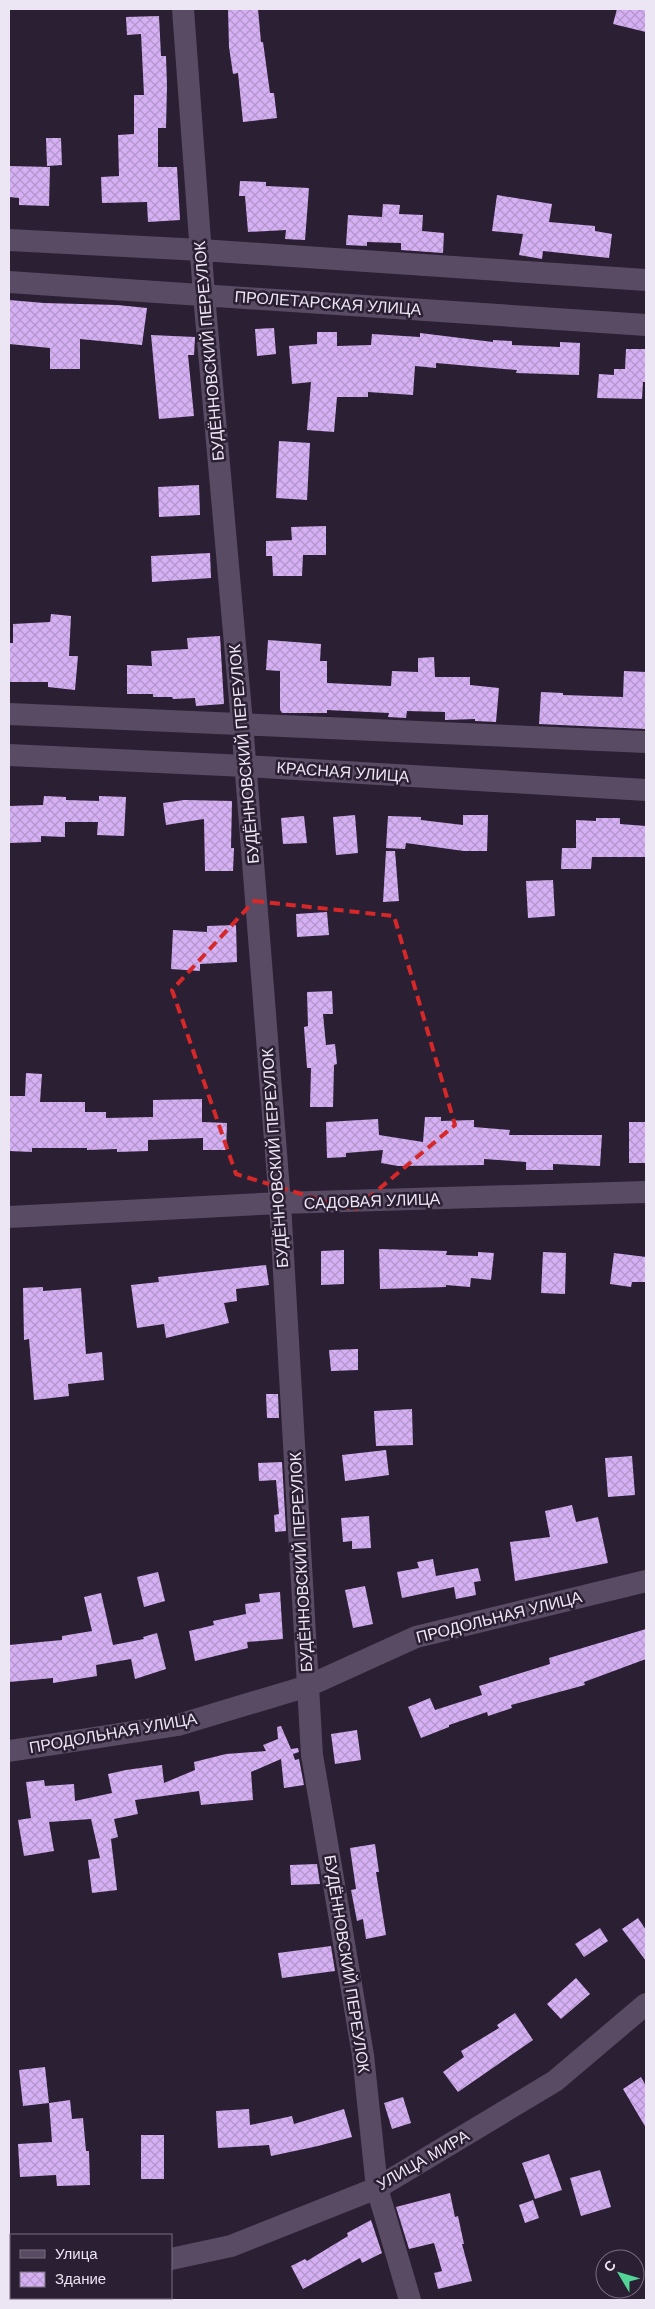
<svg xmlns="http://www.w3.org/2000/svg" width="655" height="2309" font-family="'DM Sans',sans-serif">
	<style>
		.building { fill: url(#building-cross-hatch) }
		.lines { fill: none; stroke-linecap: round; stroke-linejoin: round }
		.minor { stroke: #584b63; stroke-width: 22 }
		.marked { fill: none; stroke: #d62828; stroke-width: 4; stroke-dasharray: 10 6; stroke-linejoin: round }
		.labels { text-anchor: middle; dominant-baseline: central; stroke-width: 5; stroke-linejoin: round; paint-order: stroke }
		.street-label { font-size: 16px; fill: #ece5f3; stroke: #2b1f34 }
	</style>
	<defs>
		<pattern id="building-cross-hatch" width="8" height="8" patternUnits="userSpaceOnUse" patternTransform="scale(1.25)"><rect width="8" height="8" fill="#d6b0f4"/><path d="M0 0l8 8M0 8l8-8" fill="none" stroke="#b295c9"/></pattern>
	</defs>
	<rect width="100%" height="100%" fill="#2b1f34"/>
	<path class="building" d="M228,9H258L261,42H263L270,93H274L277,118L243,122L238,73L233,74L229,47Z
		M617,9H646V32L613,24Z
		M159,16L161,56H166L167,86L166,128H158V167H177L180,220L148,222L147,202L102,203L101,177L119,176L118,135L134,134V95H144L141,34L127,35L126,17Z
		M46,138H61L62,165L47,166Z
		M9,166L50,167L49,206L19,205V198L9,197Z
		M240,181L266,182V186L309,188L305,240L285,239L286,230L248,232L245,196H239Z
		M497,195L552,204L549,222L595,226V231L612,234L609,258L543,251L542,259L519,255L523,234L492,231Z
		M383,204L400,205L399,214L423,215L422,231L444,233L443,253L401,250V243L367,242V246L346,245L348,215L382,217Z
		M9,300L44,303L117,305L147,308L142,345L80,339V369H50V348L9,344Z
		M274,328L276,354L257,356L255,329Z
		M317,332H337V346L371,345L372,334L420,337V333L493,342V340L512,341V345L560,347V342L580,343L579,375L516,373L517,370L436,363V368L415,366L413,395L368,392V397H337L334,432L307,430L311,382L292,384L289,346L317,344Z
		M151,335L195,337L194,355H188L194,416L159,419Z
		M626,349H646V382H643L642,399L597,398L599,374L614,375V369H625Z
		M279,441L310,443L307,500L276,498Z
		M199,485L200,515L159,517L158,487Z
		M326,526V555H303L302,576H273L272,556H266V541L292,540L291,527Z
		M210,553L211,578L152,582L151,556Z
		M51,614L71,616L69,656H78L75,690L48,687V682H9V643H13V624L50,622Z
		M220,636L224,704L196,706L195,698L173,699L172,697H153V694H127V665L152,666L151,651L188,649L187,638Z
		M268,640L321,644L320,661H327V683L391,686L392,671L418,672V658L434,657L435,677H470V685L499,688L496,722L475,721V719L445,720V712L407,711L406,718L388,717L389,713L327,710V713H282L280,710V671L266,670Z
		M624,671L646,672V729L539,724L541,692L563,693V695L623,697Z
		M44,796L66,797V800L99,801V796L126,797L124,836L97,835L98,822H65V837L41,836V842L9,843V806L43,805Z
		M184,800L232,801L231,848H234L233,871H205L204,819L166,825L163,803Z
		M355,815L358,853L336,855L333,817Z
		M463,815H488L487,851H464L406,843L405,849L386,848L388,816L421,817V820L463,825Z
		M304,816L307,843L283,844L281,818Z
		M596,818H620V824L646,826V857H592L591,869H561L562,848H576V820L596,821Z
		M386,851H395L399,901L383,902Z
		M553,880L555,916L528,918L526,881Z
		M327,912L329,935L297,937L296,914Z
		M236,925L237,962L200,964V971L171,969L173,930L207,932V926Z
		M332,991L333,1014H323L326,1045L335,1044L337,1064L334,1065L333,1107H310L311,1068H307L304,1027L308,1026L307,992Z
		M26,1073L42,1074L40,1102H85V1112H106V1118L153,1117V1100L202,1099V1122L227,1123L226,1150H203V1138L148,1140V1151L117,1152V1149L87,1150V1148H32V1152L9,1151V1096H25Z
		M425,1117H441V1121L474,1120V1127L510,1130L509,1135H602L600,1166L553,1164V1170H526V1162L484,1159V1165L398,1166L381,1163L383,1150L346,1153V1157L327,1158L326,1122L378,1119L379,1135L423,1142Z
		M629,1122H646V1163H629Z
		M379,1249L447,1251L446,1255L478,1256V1252L494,1253L491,1280L471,1278L470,1287L446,1285V1287L380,1289Z
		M344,1250V1284L321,1285V1251Z
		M543,1252L566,1253L565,1294L541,1293Z
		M614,1253L646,1257V1282H632L631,1287L610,1284Z
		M266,1265L269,1285L236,1289L237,1301L224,1303L229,1323L166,1338L164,1324L137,1328L131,1285L159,1282L158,1277Z
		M43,1287V1291L81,1288L86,1354L102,1352L104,1380L68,1384L69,1396L34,1400L29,1339L24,1340L23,1288Z
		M358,1349V1370L331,1371L329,1350Z
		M266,1394H278L279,1418H267Z
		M412,1409L413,1445L376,1446L374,1411Z
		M386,1450L389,1475L345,1481L342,1455Z
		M632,1456L635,1495L608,1497L605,1458Z
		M282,1462L286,1531L275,1532L274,1515L279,1514L276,1480L259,1481L258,1463Z
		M572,1505L576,1522L598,1517L608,1563L515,1581L510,1542L550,1537L545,1511Z
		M369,1516L371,1548L352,1549V1541L343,1542L341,1518Z
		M433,1559L436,1576L478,1568L481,1581L474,1582L476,1595L456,1599L454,1587L402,1598L397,1572L419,1568L417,1562Z
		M158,1572L165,1601L144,1607L137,1577Z
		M365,1586L373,1624L353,1628L345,1590Z
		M280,1592L283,1639L247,1642L248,1648L195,1661L189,1631L214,1625L213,1621L246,1614L245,1604L260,1602L259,1594Z
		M101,1593L113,1645L144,1639L143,1637L157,1633L166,1669L135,1679L131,1659L96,1665L97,1676L53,1683V1678L9,1682V1645L62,1640V1636L92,1631L84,1597Z
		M646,1629V1659L584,1682L585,1685L511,1705L512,1708L488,1716L487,1712L449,1725V1727L421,1738L408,1707L430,1698L435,1710L482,1695L479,1686L550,1664L549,1658Z
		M281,1726L291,1749L298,1748L299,1752L293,1754L295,1760L299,1759L304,1785L284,1788L281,1759L251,1772L253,1800L201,1805L199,1791L135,1800L138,1814L114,1819L118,1837L111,1839L117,1890L92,1893L88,1860L100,1858L91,1819L49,1822L54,1851L24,1856L18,1820L31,1818L26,1782L44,1780L45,1786L74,1784L75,1801L112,1793L108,1774L126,1770L162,1765L164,1783L195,1770L194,1762L226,1754L266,1751L263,1745L278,1739L277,1727Z
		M357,1730L361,1760L335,1764L331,1734Z
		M375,1844L379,1872H376L386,1935L366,1939L363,1919L357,1921L351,1890L356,1889L350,1848Z
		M317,1864L320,1884L291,1885L290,1865Z
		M638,1918L646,1930V1961L622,1929Z
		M600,1928L608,1941L584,1957L575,1944Z
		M331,1946L335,1971L282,1978L278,1953Z
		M576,1978L590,1994L561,2019L547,2004Z
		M515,2013L533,2040L458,2092L443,2072L464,2057L461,2051L499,2028L497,2025Z
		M45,2067L49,2103L23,2106L19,2070Z
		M641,2077L646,2086V2128L623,2089Z
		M403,2097L411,2123L392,2129L384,2103Z
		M70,2100L72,2119L83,2118L86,2151H89L90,2185L57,2186L56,2175L20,2177L18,2144L52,2142L49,2103Z
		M249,2109L250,2125L292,2116L294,2124L344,2109L352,2137L318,2146L271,2156L269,2145L218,2148L216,2111Z
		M141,2135H164V2179H141Z
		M549,2154L562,2190L535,2199L522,2163Z
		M600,2170L611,2207L581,2216L570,2178Z
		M450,2193L455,2217L458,2216L464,2244H462L472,2281L438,2289L434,2273L442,2271L434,2243L409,2249L396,2207Z
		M533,2200L539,2218L525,2223L519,2205Z
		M371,2220L382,2253L362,2263L360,2258L303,2289L291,2266L305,2259L307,2261L348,2236L347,2233Z"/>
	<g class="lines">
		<path class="minor" d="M183,9L204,295L242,723L280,1203L312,1755L363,2055L377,2188L410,2300
			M9,240L201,250L646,280
			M9,282L646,325
			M9,714L646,742
			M9,755L245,766L646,790
			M9,1217L280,1203L646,1192
			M9,1751L178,1725L308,1686L416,1637L646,1581
			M171,2259L231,2246L377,2188L555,2081L646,2004
			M9,2261H11"/>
	</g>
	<path class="marked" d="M254,901L394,916L455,1125L354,1210L236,1174L172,990Z"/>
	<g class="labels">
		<g class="street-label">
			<text transform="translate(328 303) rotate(4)">ПРОЛЕТАРСКАЯ УЛИЦА</text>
			<text transform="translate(209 351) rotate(-95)">БУДЁННОВСКИЙ ПЕРЕУЛОК</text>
			<text transform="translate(244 754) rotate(-95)">БУДЁННОВСКИЙ ПЕРЕУЛОК</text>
			<text transform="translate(343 772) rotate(4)">КРАСНАЯ УЛИЦА</text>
			<text transform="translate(275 1158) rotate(-94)">БУДЁННОВСКИЙ ПЕРЕУЛОК</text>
			<text transform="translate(372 1201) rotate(-2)">САДОВАЯ УЛИЦА</text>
			<text transform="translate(301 1562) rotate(-93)">БУДЁННОВСКИЙ ПЕРЕУЛОК</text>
			<text transform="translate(499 1617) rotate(-14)">ПРОДОЛЬНАЯ УЛИЦА</text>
			<text transform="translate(113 1733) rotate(-10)">ПРОДОЛЬНАЯ УЛИЦА</text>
			<text transform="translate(347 1964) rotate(81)">БУДЁННОВСКИЙ ПЕРЕУЛОК</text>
			<text transform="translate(423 2160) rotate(-30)">УЛИЦА МИРА</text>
		</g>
	</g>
	<rect width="655" height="2309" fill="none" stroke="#ece5f3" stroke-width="20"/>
	<rect x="10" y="2234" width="162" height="65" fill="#2b1f34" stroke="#786e80"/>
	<rect x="20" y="2250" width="25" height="8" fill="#584b63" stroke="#786e80"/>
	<text x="55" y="2259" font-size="15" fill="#ece5f3">Улица</text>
	<rect x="20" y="2272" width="25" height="15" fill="url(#building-cross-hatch)" stroke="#786e80"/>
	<text x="55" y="2284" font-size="15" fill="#ece5f3">Здание</text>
	<g transform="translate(620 2274) rotate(308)"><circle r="24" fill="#2b1f34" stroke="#786e80"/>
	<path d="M0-4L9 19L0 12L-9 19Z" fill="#53d396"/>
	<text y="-8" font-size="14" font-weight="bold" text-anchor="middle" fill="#ece5f3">С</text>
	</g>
</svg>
